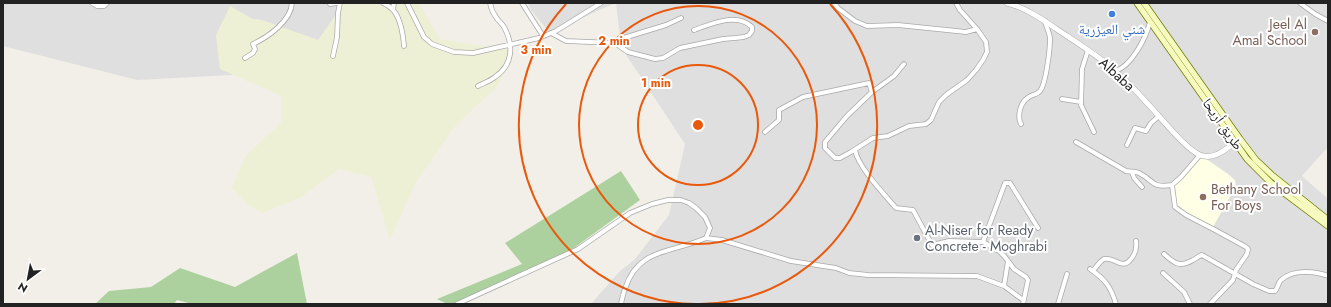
<svg xmlns="http://www.w3.org/2000/svg" width="1331" height="307" font-family="Jost,'Noto Naskh Arabic',sans-serif">
	<style>
		.residential { fill: #e0dfdf }
		.education { fill: #ffffe5 }
		.farmland { fill: #eef0d5 }
		.forest { fill: #add19e }
		.lines { fill: none; stroke-linecap: round; stroke-linejoin: round }
		.minor-casing { stroke: #a9a9a9; stroke-width: 5.5 }
		.tertiary-casing { stroke: #a9a9a9; stroke-width: 6 }
		.secondary-casing { stroke: #707d05; stroke-width: 7 }
		.minor { stroke: #fff; stroke-width: 4 }
		.tertiary { stroke: #fff; stroke-width: 5 }
		.secondary { stroke: #f7fabf; stroke-width: 5.5 }
		.ring { fill: none; stroke: #e8590c; stroke-width: 2 }
		.shop-dot { fill: #3f7fe0; stroke: #fff; stroke-width: 1.5 }
		.education-dot { fill: #8d6e63; stroke: #fff; stroke-width: 1.5 }
		.worship-dot { fill: #6b7280; stroke: #fff; stroke-width: 1.5 }
		.labels { text-anchor: middle; dominant-baseline: central; stroke-width: 4; stroke-linejoin: round; paint-order: stroke }
		.education-label { font-size: 14px; fill: #785e54; stroke: #fff; text-anchor: end }
		.shop-label { font-size: 14px; fill: #366cbe; stroke: #fff }
		.street-label { font-size: 14px; fill: #222; stroke: #fff }
		.worship-label { font-size: 14px; fill: #5b616d; stroke: #fff; text-anchor: start }
		.centre { fill: #e8590c; stroke: #fff; stroke-width: 2 }
		.ring-label { font-size: 12px; text-anchor: middle; font-weight: bold; fill: #e8590c; stroke: #fff; stroke-width: 4; stroke-linejoin: round; paint-order: stroke }
	</style>
	<rect width="100%" height="100%" fill="#f2efe9"/>
	<path class="residential" d="M3,3H352L308,71L137,80L3,46Z
		M528,3H1328V147L1302,176L1328,199V304H591L620,271L635,259L669,215L685,144L621,47L616,3L549,32L531,10Z"/>
	<path class="education" d="M1200,157L1205,158L1228,174L1235,180L1236,186L1213,227L1176,207L1175,185L1185,176L1190,168Z"/>
	<path class="farmland" d="M341,3H419L440,39L514,51L498,86L455,126L415,184L390,240L371,177L339,169L301,197L263,213L248,205L232,188L246,155L281,123V96L220,69L216,35L230,6L253,19L262,20L318,40L335,16Z"/>
	<path class="forest" d="M621,171L640,200L556,261L460,304H447L437,299L522,264L505,243Z
		M297,253L307,304H192L177,300L174,304H95L109,291L151,287L180,268L235,287Z"/>
	<g class="lines">
		<g class="minor-casing">
			<path id="minor" d="M92,3L97,6H104L107,3
				M383,3C387,5 391,7 394,11C401,20 403,34 404,46
				M407,3L424,37L432,44L454,52L473,53L539,38L556,31L601,3
				M522,3L543,36
				M834,3L838,8L855,21L867,26L898,25L966,32L977,29
				M1300,3L1315,14L1328,21
				M330,4L337,3
				M393,10L394,3
				M551,33L566,41L615,43L628,52L655,59L663,58L680,48L723,39L735,38L744,37L749,35L752,31V27C737,12 711,24 694,30
				M615,43L617,40L666,25L681,18
				M1088,50L1082,69L1081,105L1094,132
				M333,56L337,37L338,13L340,3
				M245,58L253,53L255,49L253,44C268,37 291,21 292,3
				M1115,71C1131,67 1146,38 1150,22
				M478,86C484,83 490,81 495,77C513,65 514,45 504,27C502,23 498,21 496,17C493,13 491,8 490,3
				M872,92L894,76L904,64
				M1062,99L1081,102
				M1021,124C1017,116 1020,102 1029,97C1033,94 1037,95 1040,91C1046,84 1050,49 1050,39C1050,33 1046,27 1045,21
				M765,132L779,120V110L803,97L869,83L872,92L847,116L825,142V148L835,158H840L851,152L873,138L888,136L909,126L926,124L931,120L939,102L946,95L967,80L976,70L983,60L987,52L986,42L977,29L960,10L956,3
				M1076,142L1126,171C1130,172 1135,171 1139,173C1155,181 1150,188 1172,185
				M1127,145L1135,128L1146,131L1151,123L1159,116
				M855,150C858,167 884,194 896,208L913,210L932,245L949,241L983,242L999,251L1005,257L1014,269L1026,277L1028,280L1023,304
				M1200,155L1181,177L1172,185L1175,207L1186,215L1215,230L1246,247L1248,249L1247,254L1236,270L1233,280L1210,304
				M1132,172L1134,178L1142,187
				M706,238L722,240L791,261L836,268L849,273L868,275L977,276L1004,286L1023,300
				M983,242L1005,183H1010L1038,228
				M1164,254C1174,263 1179,268 1193,260C1196,259 1198,256 1202,255L1253,284L1269,291H1275C1278,288 1278,283 1281,280C1293,269 1315,271 1328,276
				M1090,269C1105,279 1111,287 1116,304
				M1093,271C1096,267 1100,261 1104,259C1114,256 1122,271 1131,259C1136,253 1137,248 1136,241
				M1163,273L1184,292L1190,304
				M1004,286L1008,261
				M457,304L578,249L630,213L652,204L668,200H681L689,203L696,208L705,217L710,228L706,238C673,253 638,247 625,289C623,294 622,299 621,304
				M1058,304L1067,274"/>
		</g>
		<g class="tertiary-casing">
			<path id="tertiary" d="M1007,3C1026,8 1042,19 1058,30C1073,40 1089,50 1103,61C1119,74 1134,88 1147,103C1160,116 1184,148 1200,155C1215,161 1226,148 1238,141"/>
		</g>
		<g class="secondary-casing">
			<path id="secondary" d="M1137,3L1247,159L1271,183L1328,226
				M1144,3L1240,139L1256,160L1273,176L1328,220"/>
		</g>
		<use href="#minor" class="minor"/>
		<use href="#tertiary" class="tertiary"/>
		<use href="#secondary" class="secondary"/>
	</g>
	<g class="ring">
		<circle cx="698" cy="125" r="60"/>
		<circle cx="698" cy="125" r="119"/>
		<path d="M696 304A179 179 0 0 1 566 4M830 4A179 179 0 0 1 700 304"/>
	</g>
	<circle class="shop-dot" cx="1112" cy="14" r="4"/>
	<g class="education-dot">
		<circle cx="1315" cy="32" r="4"/>
		<circle cx="1203" cy="197" r="4"/>
	</g>
	<circle class="worship-dot" cx="917" cy="238" r="4"/>
	<g class="labels">
		<g class="education-label">
			<text x="1307" y="24">Jeel Al<tspan x="1307" dy="16">Amal School</tspan></text>
			<text x="1211" y="189" text-anchor="start">Bethany School<tspan x="1211" dy="16">For Boys</tspan></text>
		</g>
		<g class="shop-label">
			<text x="1112" y="29">شني العيزرية</text>
		</g>
		<g class="street-label">
			<text transform="translate(1117 74) rotate(42)">Albaba</text>
			<text transform="translate(1223 124) rotate(55)">طريق أريحا</text>
		</g>
		<g class="worship-label">
			<text x="925" y="230">Al-Niser for Ready<tspan x="925" dy="16">Concrete - Moghrabi</tspan></text>
		</g>
	</g>
	<circle cx="698" cy="125" r="6" class="centre"/>
	<g class="ring-label">
		<text x="614" y="45">2 min</text>
		<text x="536" y="54">3 min</text>
		<text x="656" y="87">1 min</text>
	</g>
	<rect width="1331" height="307" fill="none" stroke="#222222" stroke-width="8"/>
	<g transform="translate(28 279) rotate(212)" stroke="#ffffff" stroke-width="3" paint-order="stroke">
	<path d="M0-3L7 15L0 10L-7 15Z" fill="#222222"/>
	<text y="-6" font-size="11" font-weight="bold" text-anchor="middle" fill="#222222">N</text>
	</g>
</svg>
